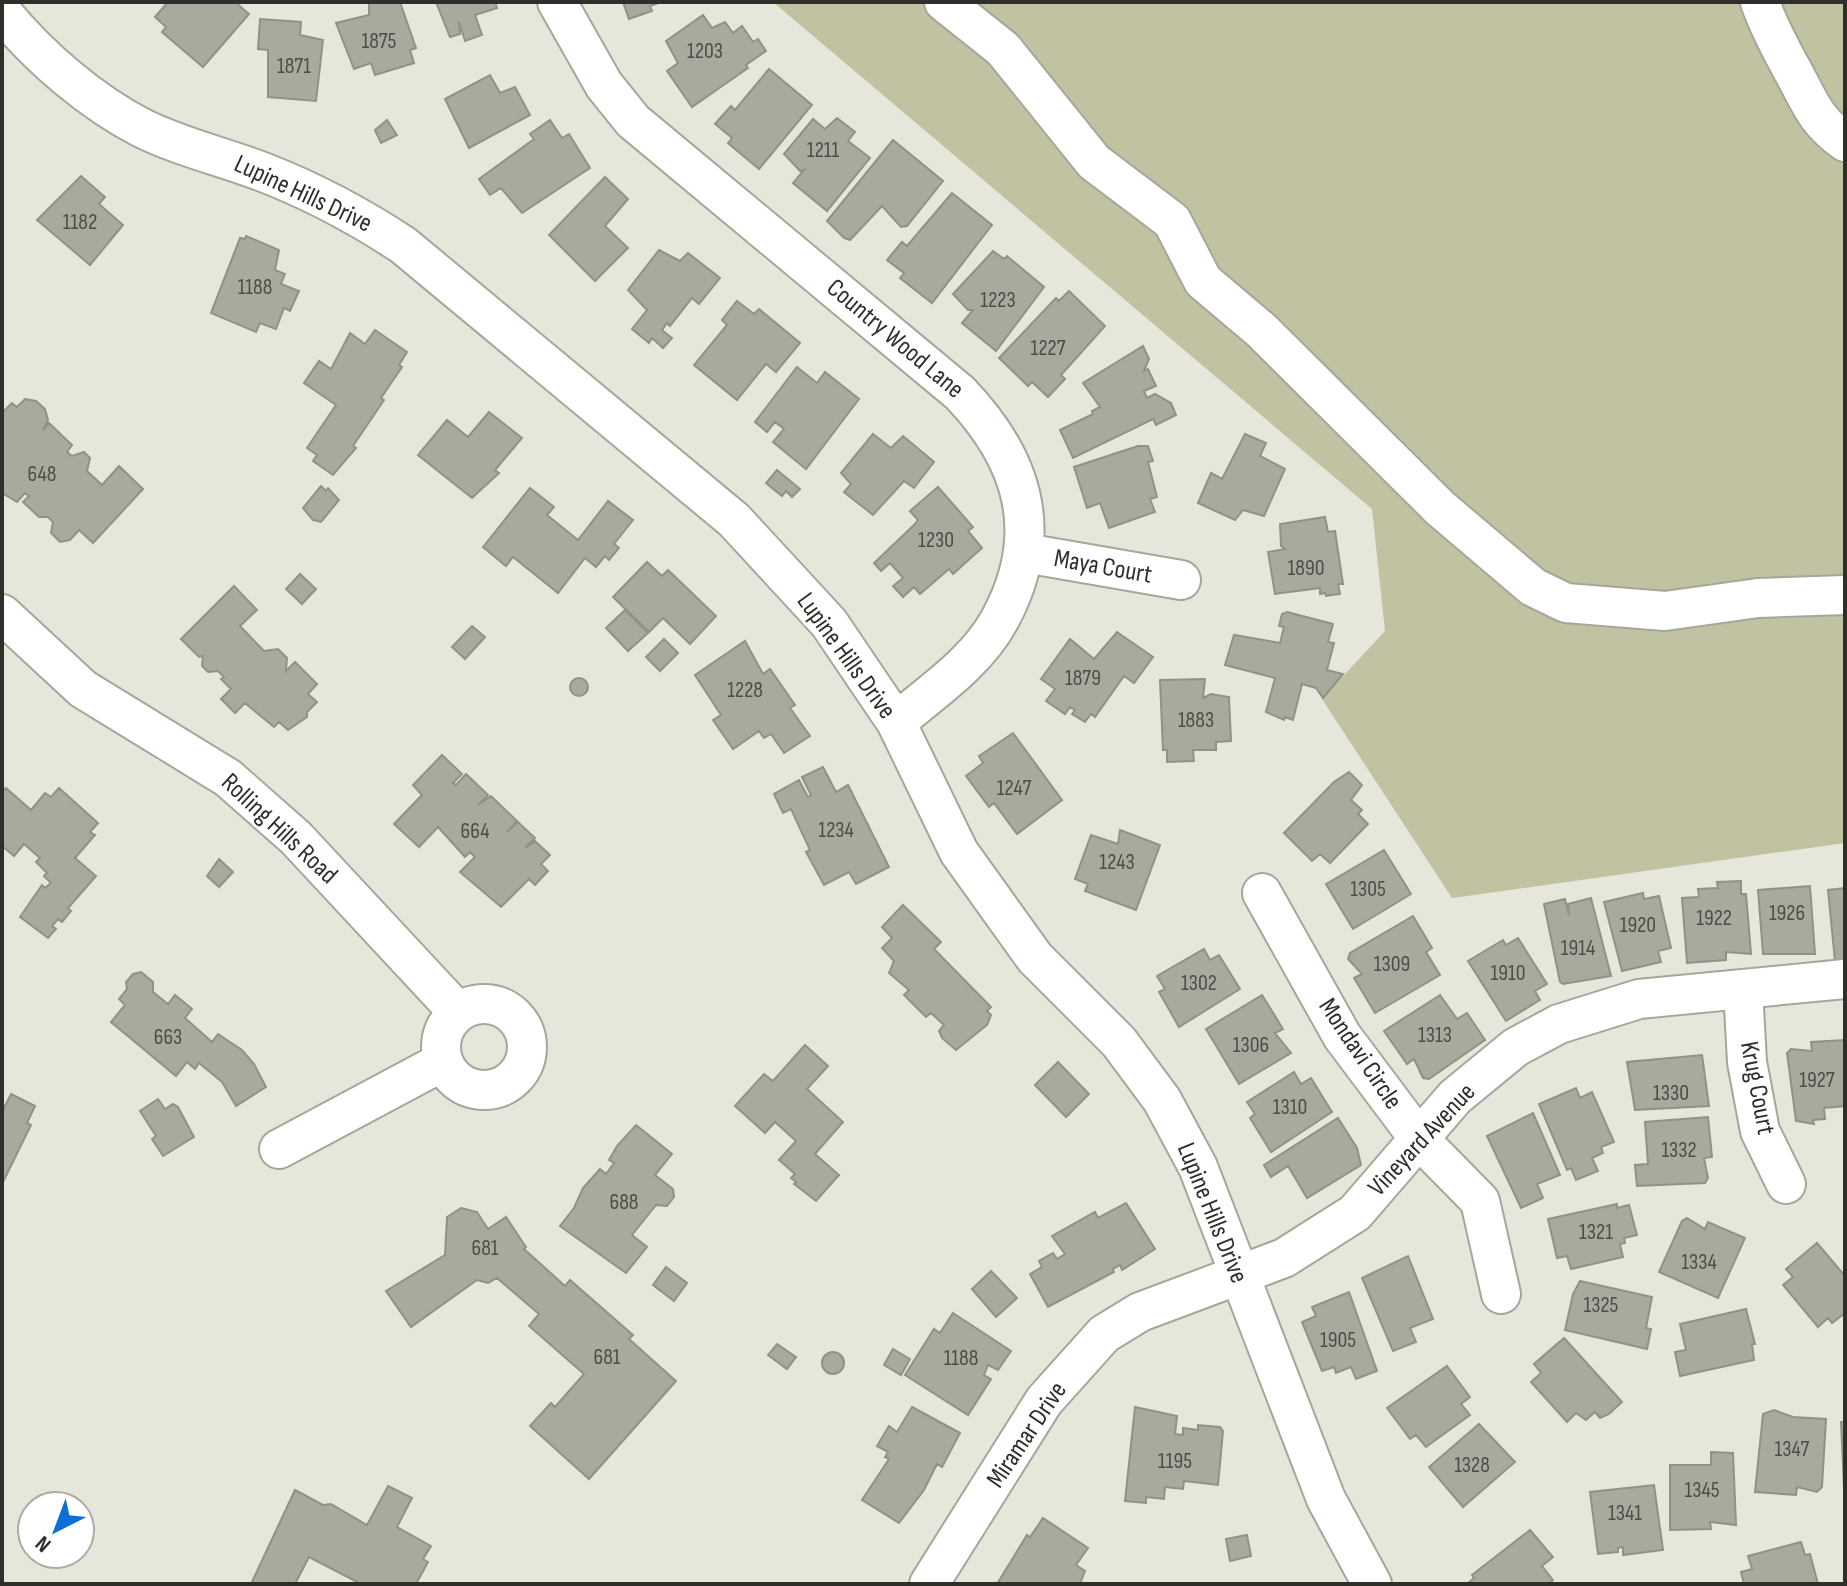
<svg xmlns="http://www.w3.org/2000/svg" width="1847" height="1586" font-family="'Sofia Sans Condensed',sans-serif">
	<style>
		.green { fill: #c1c2a1 }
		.building { fill: #a9a99e; stroke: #919287; stroke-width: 2 }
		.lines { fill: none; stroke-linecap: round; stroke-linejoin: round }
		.minor-casing { stroke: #a6a69b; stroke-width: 42 }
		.minor { stroke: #fff; stroke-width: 38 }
		.labels { text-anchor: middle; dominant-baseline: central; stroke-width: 6; stroke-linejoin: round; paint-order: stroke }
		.number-label { font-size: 22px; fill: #4d4d47 }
		.street-label { font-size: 26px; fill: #2e2e2a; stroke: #fff }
	</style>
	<rect width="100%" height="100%" fill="#e6e6da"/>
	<path class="green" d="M773,2H1845V843L1452,898L1322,699L1385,631L1372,509Z"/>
	<path class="building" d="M168,2H235L249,14L203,67L162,32L166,27L155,17Z
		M369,2H400L416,48L410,50L414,63L375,75L371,63L354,69L336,23L369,15Z
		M436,2H495L497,8L475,15L482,35L465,41L459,22L460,34L450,37Z
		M623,2H661L650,6L652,11L629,19Z
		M703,15L712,28L725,22L733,33L742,26L753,42L758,39L766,51L746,65L748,68L692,107L667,71L678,63L666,41Z
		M260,19L301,22L300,35L323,40L316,101L268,97V50L258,49Z
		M769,69L812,105L759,169L728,143L732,138L715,124L731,106L735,110Z
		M490,75L500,93L515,87L530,115L469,148L445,99Z
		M837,118L855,132L848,141L870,158L827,211L793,183L804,170L800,171L784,154L813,119L825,129Z
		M387,120L397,135L381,143L375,130Z
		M550,120L562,138L569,134L590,168L522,213L501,188L490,195L479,179L534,139L530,134Z
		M893,140L943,181L907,226L901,227L882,206L850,240L844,238L827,221Z
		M81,176L105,197L99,204L123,225L90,265L37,220Z
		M605,177L628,199L605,226L628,248L595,281L549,235Z
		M952,193L992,225L932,303L900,278L904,273L887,260L902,242L907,246Z
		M246,236L279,250L275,270L285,274L281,284L299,291L290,311L284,308L276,329L260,323L256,332L211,313L240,238L245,239Z
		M659,250L680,261L688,253L720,278L699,304L692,298L670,326L667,323L662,330L672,338L663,348L652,338L649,343L632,329L647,310L628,290Z
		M993,251L1004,259L1007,256L1044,287L996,351L962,323L973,310H968L953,294Z
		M1069,291L1105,326L1061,375L1065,379L1048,397L1032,382L1028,386L999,358L1056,298L1059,301Z
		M737,301L754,314L759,309L800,343L776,372L766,364L737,400L694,365L727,325L722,320Z
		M375,330L407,352L399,365L402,367L381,398L384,400L353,446L356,448L333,475L313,461L317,455L307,448L336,405L304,383L319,361L331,369L350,333L365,344Z
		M1143,346L1149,359L1144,371L1148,369L1156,386L1144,391L1147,398L1155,394L1171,403L1176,415L1156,425L1153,419L1073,458L1060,430L1093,414L1092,411L1100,407L1083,383Z
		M797,367L817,383L825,372L859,399L806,469L773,442L784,429L775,422L767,432L755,422Z
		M25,399L36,401L45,409L48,420L43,430L49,423L72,445L67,452L72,456L84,452L90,458L87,471L102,485L119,466L143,489L93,543L79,530L70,540L60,542L51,533L53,522L48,517H39L23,502L29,496L25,493L17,502L2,493V413L12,403L17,407Z
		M489,412L522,438L495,470L499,473L472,498L418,455L447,420L468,437Z
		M873,434L891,448L903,436L934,462L914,488L904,481L873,515L844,492L851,484L841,473Z
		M1245,434L1266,443L1260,456L1285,469L1264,516L1243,510L1235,520L1198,503L1211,473L1222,479Z
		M1138,446H1148L1153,461L1148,462L1157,497L1150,499L1155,512L1109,528L1100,503L1087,508L1074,467Z
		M777,470L800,489L792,497L786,491L782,496L766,483Z
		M321,486L326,491L328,488L339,500L321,522L313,520L303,508Z
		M938,487L973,527L968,531L982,548L953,574L949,569L920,594L914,587L903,597L893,586L903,578L890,563L881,571L874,563L914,525L918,520L910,511Z
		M530,488L554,507L547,515L578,540L608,501L633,520L614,544L619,548L609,560L605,556L596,567L585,558L558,593L513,557L506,566L483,547Z
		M1325,517L1328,532L1335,531L1343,584H1338L1340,594L1326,596L1325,593L1320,594V588L1275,594L1268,552L1285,549L1281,546L1280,524Z
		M647,562L662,576L668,570L716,616L690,644L663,618L649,632L613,597Z
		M300,574L316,589L302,604L286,589Z
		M234,586L257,610L240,626L264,651L278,649L287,658L286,671L295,662L317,684L308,694L317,702L307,712V717L288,730L279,722L274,727L245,703L235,713L221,699L231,689L221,679L224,677L218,671L208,672L202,666L203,656L199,657L181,639Z
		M625,610L648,633L628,651L606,628Z
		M1287,612L1333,624L1328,642L1334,643L1327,670L1343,674L1323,698L1316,688L1302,684L1293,720L1285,717L1284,720L1266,712L1275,678L1225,665L1234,635L1280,643L1284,627L1279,626L1282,614Z
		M472,626L485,637L465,659L452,647Z
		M1117,632L1153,657L1134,683L1124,676L1095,717L1091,714L1085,722L1072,714L1075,710L1070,707L1065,714L1046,701L1055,689L1041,679L1070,639L1094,659Z
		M664,639L678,653L660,671L646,657Z
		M745,641L763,674L770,669L795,705L790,708L810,736L784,753L771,734L764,738L759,731L733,749L713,720L721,715L695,675Z
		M570 687a9 9 0 1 1 18 0a9 9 0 1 1-18 0Z
		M1205,679L1203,698L1211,694L1229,697L1231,741L1216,742V750H1193L1194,761L1167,762V750H1163L1160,680Z
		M1013,733L1062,800L1017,834L994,803L989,807L966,776L983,763L979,756Z
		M442,755L462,774L453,783L456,785L466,774L488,795L478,805L491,796L517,821L507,832L518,822L535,838L525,848L535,841L550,855L541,864L548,871L535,885L529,879L501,907L460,872L475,857L470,852L465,857L438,827L419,847L394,824L422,795L413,785Z
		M823,767L836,792L848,785L889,867L856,884L849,872L824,885L806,852L810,850L791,809L783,813L774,794L799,780L808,797L811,795L802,777Z
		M1349,772L1362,785L1351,800L1362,810L1358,814L1368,824L1330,863L1320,854L1312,861L1284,833L1334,782Z
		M6,788L31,810L45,793L51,797L59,788L98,823L90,832L95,835L75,858L96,876L68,908L71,911L62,922L58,919L52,926L56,929L48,938L20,917L42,885L45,888L51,883L44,876L47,873L36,862L40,858L24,844L14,856L2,846V792Z
		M1120,830L1160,845L1136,910L1085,891L1088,884L1075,879L1091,835L1118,844Z
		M1384,850L1411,894L1353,929L1326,884Z
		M219,859L233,872L219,887L207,876Z
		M1741,881V894H1746L1751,954L1726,952V960L1687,963L1682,898L1699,897L1698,889L1718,888L1717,882Z
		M1810,886L1815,954H1763L1758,890Z
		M1845,888V960L1835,961L1828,890Z
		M1643,893L1644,899L1659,896L1671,948L1658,951L1661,962L1622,971L1604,902Z
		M1591,898L1611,976L1563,984L1560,982L1544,904L1565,899L1569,915L1568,904Z
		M903,905L941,942L934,949L991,1007L987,1011L991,1015L987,1025L956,1050L942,1038L939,1031L944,1025L931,1013L926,1017L904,995L909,990L889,973L894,961L882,948L892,938L882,927Z
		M1413,916L1432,948L1426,952L1440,975L1375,1013L1354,978L1362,974L1348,959L1350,953Z
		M1518,938L1547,984L1535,991L1540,1000L1506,1021L1468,961L1503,940L1506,945Z
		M1204,949L1210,960L1219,955L1240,989L1179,1027L1159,992L1165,989L1157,976Z
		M141,972L153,982V992L168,1004L175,995L192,1009L185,1018L212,1042L218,1034L242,1050L254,1064L266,1087L236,1106L222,1082L199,1063L195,1069L187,1062L176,1076L111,1022L125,1005L119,999L127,989L126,982L133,974Z
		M1262,995L1283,1029L1275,1033L1291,1053L1239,1084L1206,1029Z
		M1440,995L1457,1019L1467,1013L1485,1040L1429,1079L1423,1078L1414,1059L1407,1064L1384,1031Z
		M1845,1040V1106L1824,1108L1825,1119L1813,1120L1814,1124L1796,1121L1787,1053L1791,1049L1812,1051L1811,1042Z
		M805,1045L828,1066L807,1089L843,1122L815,1154L839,1175L816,1201L794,1184L796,1182L791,1178L795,1174L779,1160L796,1141L775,1122L765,1133L735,1106L764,1074L773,1081Z
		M1702,1055L1709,1106L1635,1110L1627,1062Z
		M1058,1062L1089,1094L1066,1117L1035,1085Z
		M1294,1072L1301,1084L1311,1078L1332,1112L1271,1152L1250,1118L1255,1114L1247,1102Z
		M1576,1088L1580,1098L1592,1092L1614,1142L1601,1147L1603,1153L1592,1158L1598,1171L1576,1180L1571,1168L1567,1170L1539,1104Z
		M11,1094L35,1106L27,1123L31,1125L2,1184V1112Z
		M158,1099L165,1109L173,1104L178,1107L194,1137L163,1156L152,1139L156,1136L140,1111Z
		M1533,1113L1560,1175L1537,1184L1543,1198L1521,1208L1487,1136Z
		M1708,1117L1712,1157L1704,1158L1708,1178L1705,1183L1637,1186L1635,1165L1648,1164L1645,1122Z
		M1338,1118L1357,1148L1361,1165L1307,1198L1288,1166L1271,1177L1264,1165Z
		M636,1125L672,1154L655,1175L673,1189L674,1197L667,1206L656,1205L632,1235L647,1247L626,1273L560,1226L574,1208L583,1188L600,1169L606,1174L614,1163L609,1160L617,1146Z
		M1126,1203L1155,1249L1122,1270L1120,1265L1113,1269L1114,1272L1048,1307L1030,1274L1042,1267L1039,1261L1053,1253L1057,1259L1065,1254L1052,1236L1095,1212L1098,1218Z
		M1617,1204V1208L1629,1205L1637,1235L1624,1238L1625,1243L1620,1244L1623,1257L1571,1269L1567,1256L1557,1258L1548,1219Z
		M461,1208L477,1212L488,1229L506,1217L526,1247L524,1249L565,1286L570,1280L633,1335L629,1339L676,1381L589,1479L530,1426L551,1403L555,1407L584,1374L529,1326L539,1314L497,1278L488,1283L477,1280L411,1327L386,1291L445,1255L447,1217Z
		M1687,1218L1705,1229L1708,1222L1745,1238L1718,1298L1659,1272L1682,1221Z
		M1817,1243L1845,1276V1313L1832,1323L1828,1318L1818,1327L1783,1285L1793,1277L1786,1269Z
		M1408,1256L1433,1319L1410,1328L1416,1342L1393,1351L1362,1278Z
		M666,1267L687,1283L674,1301L653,1285Z
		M991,1271L1017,1298L996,1317L972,1289Z
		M1580,1281L1652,1297L1646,1328L1651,1329L1647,1349L1565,1330L1573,1294Z
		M1349,1292L1377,1371L1356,1379L1351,1367L1336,1373L1334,1367L1322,1371L1302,1322L1316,1316L1312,1307Z
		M1746,1309L1755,1344H1752L1754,1360L1680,1376L1675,1352L1686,1350L1680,1324Z
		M953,1313L1011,1351L998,1370L988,1365L984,1375L991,1379L968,1415L905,1375L934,1329L940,1333Z
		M1564,1338L1622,1402L1609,1414L1600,1418L1595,1412L1586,1420L1576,1413L1567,1422L1531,1382L1541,1373L1534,1364Z
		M777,1344L796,1357L787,1369L768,1355Z
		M893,1349L910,1359L901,1375L884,1365Z
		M822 1363a11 11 0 1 1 22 0a11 11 0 1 1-22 0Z
		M1447,1366L1470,1397L1461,1404L1470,1415L1426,1447L1416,1435L1410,1439L1387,1408Z
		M912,1407L960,1433L942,1467L937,1464L924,1490L899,1523L862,1500L889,1459L885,1457L888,1452L877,1446L889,1426L897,1432Z
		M1135,1407L1177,1416L1175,1434L1183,1435V1428L1198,1430V1425L1220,1427L1223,1431L1218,1485L1184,1481L1183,1489L1165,1487L1164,1499L1146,1497V1503L1125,1501Z
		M1774,1410L1793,1417L1826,1419L1822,1487L1817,1492L1797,1487L1796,1495L1755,1492L1763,1414Z
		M1841,1422H1845V1488H1844Z
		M1479,1424L1515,1462L1463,1507L1429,1467Z
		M1711,1452L1733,1453L1736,1525L1710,1522L1711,1529L1670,1530V1465H1711Z
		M1654,1485L1663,1550L1623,1555V1547L1618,1548V1552L1598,1554L1590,1492Z
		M388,1486L412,1498L397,1527L431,1546L423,1559L428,1562L416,1584H361L309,1557L295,1584H251L295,1490L323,1505L331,1504L367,1525Z
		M1043,1518L1088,1548L1076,1565L1085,1571L1080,1584H997L1027,1535L1030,1537Z
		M1530,1530L1553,1557L1542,1566L1553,1580L1548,1584H1467L1474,1578L1472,1575Z
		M1247,1535L1251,1556L1230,1561L1226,1539Z
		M1801,1542L1805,1555L1810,1554L1818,1584H1744L1741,1572L1752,1569L1748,1556Z"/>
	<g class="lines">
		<g class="minor-casing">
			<path id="minor" d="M557,2L604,85L633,121L960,393C1024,460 1046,534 1000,619C977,662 932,692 896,722
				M944,2L1003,49L1094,162L1172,221L1203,281L1261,330L1440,508L1533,587L1566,603L1665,611L1758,598L1845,595
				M1760,2C1768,25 1778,44 1790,66C1809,99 1812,118 1845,142
				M2,12C39,57 91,102 142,128C180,147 224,157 263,172C312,191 359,216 403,245L734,520L829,623L896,722L959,852L1035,958L1119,1042L1162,1100L1198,1167L1326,1499L1372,1584
				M1025,553L1181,580
				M2,614L83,689L228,778L296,838L457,1011
				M1262,893L1342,1036L1420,1140L1480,1201L1501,1294
				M1743,989L1747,1062L1760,1131L1786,1184
				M441 1047a43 43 0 1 1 86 0a43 43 0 1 1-86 0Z
				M279,1149L442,1062
				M929,1584L1044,1401L1104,1334L1140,1312L1284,1258L1355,1213L1455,1097L1516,1047L1559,1024L1639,999L1845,979"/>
		</g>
		<use href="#minor" class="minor"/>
	</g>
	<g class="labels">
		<g class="number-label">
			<text x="379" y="41">1875</text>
			<text x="705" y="51">1203</text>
			<text x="294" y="66">1871</text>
			<text x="823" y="150">1211</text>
			<text x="80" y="222">1182</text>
			<text x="255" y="287">1188</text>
			<text x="998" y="300">1223</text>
			<text x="1048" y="348">1227</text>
			<text x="42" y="474">648</text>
			<text x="936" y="540">1230</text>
			<text x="1306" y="568">1890</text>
			<text x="1083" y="678">1879</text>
			<text x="745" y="690">1228</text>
			<text x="1196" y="720">1883</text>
			<text x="1014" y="788">1247</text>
			<text x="836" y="830">1234</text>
			<text x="475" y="831">664</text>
			<text x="1117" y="862">1243</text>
			<text x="1368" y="889">1305</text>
			<text x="1787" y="913">1926</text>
			<text x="1714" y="918">1922</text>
			<text x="1638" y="925">1920</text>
			<text x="1578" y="948">1914</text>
			<text x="1392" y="964">1309</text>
			<text x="1508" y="973">1910</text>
			<text x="1199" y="983">1302</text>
			<text x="1435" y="1035">1313</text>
			<text x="168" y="1037">663</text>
			<text x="1251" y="1045">1306</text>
			<text x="1817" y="1080">1927</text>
			<text x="1671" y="1093">1330</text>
			<text x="1290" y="1107">1310</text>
			<text x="1679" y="1150">1332</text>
			<text x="624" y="1202">688</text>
			<text x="1596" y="1232">1321</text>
			<text x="485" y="1248">681</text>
			<text x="1699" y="1262">1334</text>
			<text x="1601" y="1305">1325</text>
			<text x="1338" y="1340">1905</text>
			<text x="607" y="1357">681</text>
			<text x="961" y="1358">1188</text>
			<text x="1792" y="1449">1347</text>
			<text x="1175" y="1461">1195</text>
			<text x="1472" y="1465">1328</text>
			<text x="1702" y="1490">1345</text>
			<text x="1625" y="1513">1341</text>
		</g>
		<g class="street-label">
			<text transform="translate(303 194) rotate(25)">Lupine Hills Drive</text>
			<text transform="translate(895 339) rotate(40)">Country Wood Lane</text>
			<text transform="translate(1103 567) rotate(10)">Maya Court</text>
			<text transform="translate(846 656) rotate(54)">Lupine Hills Drive</text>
			<text transform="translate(279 829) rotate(43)">Rolling Hills Road</text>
			<text transform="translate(1360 1054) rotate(56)">Mondavi Circle</text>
			<text transform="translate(1757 1088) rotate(79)">Krug Court</text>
			<text transform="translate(1422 1140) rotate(-47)">Vineyard Avenue</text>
			<text transform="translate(1212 1213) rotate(68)">Lupine Hills Drive</text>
			<text transform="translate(1027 1435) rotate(-56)">Miramar Drive</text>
		</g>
	</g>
	<rect width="1847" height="1586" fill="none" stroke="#2e2e2a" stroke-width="8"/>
	<g transform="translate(56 1530) rotate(222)"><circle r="38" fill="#ffffff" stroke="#ababaa" stroke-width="2"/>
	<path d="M0-6L14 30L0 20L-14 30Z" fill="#0f6ed6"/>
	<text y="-12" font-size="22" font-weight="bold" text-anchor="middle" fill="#2e2e2a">N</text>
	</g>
</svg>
